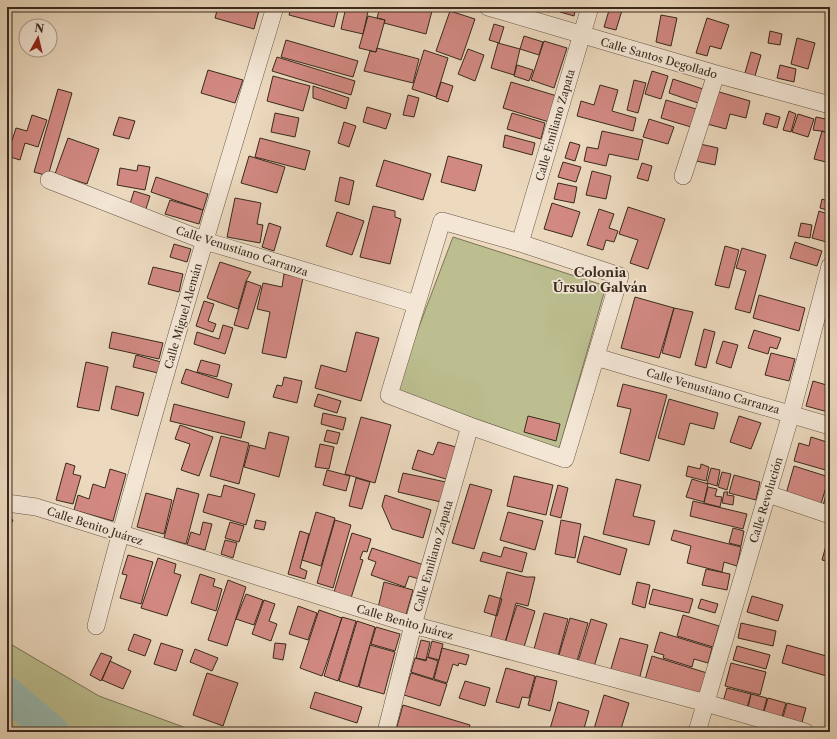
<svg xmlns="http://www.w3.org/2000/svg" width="837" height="739" font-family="'Libre Caslon Text',serif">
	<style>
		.green { fill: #bcbe8f; stroke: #7a7456 }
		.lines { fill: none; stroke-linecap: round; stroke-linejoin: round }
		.river { stroke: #99bab1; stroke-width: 33 }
		.building { fill: #d28982; stroke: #382a1e }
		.street-casing { stroke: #655646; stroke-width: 18 }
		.street { stroke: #f3e6d5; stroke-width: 17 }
		.labels { text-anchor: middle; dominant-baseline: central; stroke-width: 3.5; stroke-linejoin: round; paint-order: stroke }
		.street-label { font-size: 11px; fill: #382a1e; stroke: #f3e6d5 }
		.quarter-label { font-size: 13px; font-weight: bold; fill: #382a1e; stroke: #f3e6d5 }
	</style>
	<rect width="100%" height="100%" fill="#ecd9be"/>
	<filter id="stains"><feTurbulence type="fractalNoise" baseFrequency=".005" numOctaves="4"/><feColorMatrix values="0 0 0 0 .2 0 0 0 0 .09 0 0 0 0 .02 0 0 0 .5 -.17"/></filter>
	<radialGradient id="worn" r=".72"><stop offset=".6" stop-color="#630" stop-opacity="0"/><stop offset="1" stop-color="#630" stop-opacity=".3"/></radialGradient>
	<path class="green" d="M453,237L606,286L559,449L395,390Z
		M7,642L99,696L197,732H7Z"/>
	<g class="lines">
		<path class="river" d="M7,693L53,732"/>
	</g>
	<path class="building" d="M218,7H260L254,29L215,18Z
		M291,7H339L334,27L289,15Z
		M346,7H369L363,34L341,29Z
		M380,7H416L432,11L426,34L384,23L385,20L377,18Z
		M534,7H551L549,12Z
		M561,7H576L574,16L560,12Z
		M610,7H623L616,30L604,27Z
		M450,11L475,19L461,60L436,51Z
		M661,15L677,18L671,46L656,42Z
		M368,16L385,20L376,52L359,48Z
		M707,18L729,25L721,49L710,46L707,56L696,53Z
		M494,24L504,27L499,43L489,40Z
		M770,31L782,34L780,45L768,43Z
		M524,36L543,42L539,55L520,49Z
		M797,38L815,43L808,69L791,64Z
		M286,40L358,61L353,77L281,57Z
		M544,41L567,48L554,88L531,80Z
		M498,43L520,49L514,75L491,68Z
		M377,48L419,59L413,83L364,71L370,51L376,52Z
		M468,49L484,55L475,81L458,74Z
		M424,50L448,58L436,97L412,89Z
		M751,52L761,55L755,76L745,73Z
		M277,57L355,81L351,95L272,71Z
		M517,65L533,70L529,81L514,76Z
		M780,65L796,69L794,82L777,78Z
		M208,70L243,80L235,103L201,93Z
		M652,71L668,76L661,99L645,94Z
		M273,76L310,86L303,111L267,101Z
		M673,79L703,89L698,103L669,93Z
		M634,80L646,83L638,113L627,110Z
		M441,82L453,86L448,102L436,98Z
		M511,82L557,96L549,122L503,108Z
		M600,85L618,90L612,111L636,118L633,131L577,116L581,101L594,105Z
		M313,86L349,98L346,109L313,98Z
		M58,89L72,93L48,176L34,172Z
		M716,91L750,101L746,118L730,114L726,129L707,124Z
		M408,95L419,98L414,117L403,115Z
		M666,100L696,109L691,127L661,118Z
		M367,107L391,114L386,129L363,122Z
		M789,111L796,114L791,132L783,130Z
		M275,113L299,118L295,137L271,132Z
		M512,113L545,123L541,139L507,129Z
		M766,113L780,117L777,128L763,124Z
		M798,114L814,119L808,137L792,132Z
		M32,115L47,120L38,147L25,143L20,160L7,156L16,128L27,131Z
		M119,117L135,121L129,139L113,135Z
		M816,117L830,120L828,132L813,130Z
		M649,119L674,127L668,144L643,137Z
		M344,122L356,126L349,147L338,143Z
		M602,131L643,140L638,160L609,154L606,166L584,161L587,147L598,149Z
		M822,131L830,134V163L814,159Z
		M505,135L535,143L532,155L503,147Z
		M68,138L99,149L87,184L55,174Z
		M260,138L310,151L305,170L255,157Z
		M570,142L580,145L575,161L565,158Z
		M700,144L718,148L715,165L696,161Z
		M249,156L285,167L277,193L241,183Z
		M448,156L482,165L475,191L441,182Z
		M384,160L431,174L423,200L376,186Z
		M563,162L581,167L576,182L558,177Z
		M642,163L652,166L648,181L637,178Z
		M138,165L150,167L145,190L117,185L120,168L137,171Z
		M592,171L611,176L606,199L586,195Z
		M156,177L208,194L203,210L151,192Z
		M340,177L354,181L349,205L335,201Z
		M558,183L577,187L574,203L554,199Z
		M134,191L150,196L145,212L129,207Z
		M235,198L261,203L257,224L263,225L260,243L227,237Z
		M822,199L830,202V211L820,208Z
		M170,200L203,210L199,224L165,214Z
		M552,203L580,212L572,237L544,229Z
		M373,206L395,211V217L401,219L390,264L360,257Z
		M628,207L665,219L648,269L630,263L638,240L619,234Z
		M599,209L614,214L609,228L618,231L614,242L606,240L603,250L587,245Z
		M819,211L830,215V243L812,238Z
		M337,212L364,221L352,255L326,246Z
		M269,223L281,227L274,251L262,247Z
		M801,223L812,225L810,238L798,236Z
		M795,242L822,251L817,266L790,258Z
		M174,244L191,249L187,262L170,257Z
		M725,246L739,250L729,288L715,285Z
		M742,248L766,255L750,313L735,309L746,271L736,268Z
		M220,262L251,272L246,281L238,309L207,298Z
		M153,267L183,274L179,292L148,284Z
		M284,274L303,278L286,358L262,353L270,312L257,309L263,283L282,287Z
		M247,281L261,286L248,329L234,325Z
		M759,295L805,308L799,331L753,318Z
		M635,297L674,308L659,358L621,348Z
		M204,301L214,304L208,321L216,324L213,332L196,326Z
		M674,308L693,312L680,358L662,353Z
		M223,325L233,328L225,354L194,344L197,332L219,339Z
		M704,329L715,332L706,368L695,365Z
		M754,330L781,338L777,349L770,347L768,354L748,348Z
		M112,332L163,343L159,359L109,348Z
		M356,332L379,338L361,401L315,388L321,365L346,372Z
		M723,341L738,345L731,368L716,363Z
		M771,353L795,359L789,381L765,375Z
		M136,355L161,362L158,373L133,367Z
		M201,360L220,365L217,377L197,372Z
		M86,362L108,367L99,411L77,407Z
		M186,369L232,384L228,398L181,383Z
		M284,377L302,381L297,403L273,397L277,385L282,386Z
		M813,381L830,386V405L828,412L806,406Z
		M623,384L667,395L649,461L620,453L631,409L617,406Z
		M116,386L144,393L138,416L111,409Z
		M318,394L341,401L337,413L314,406Z
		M669,399L718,413L714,429L690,423L684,445L658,438Z
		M174,404L245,422L241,438L170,421Z
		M323,413L346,418L343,430L321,424Z
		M528,416L560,424L556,441L524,432Z
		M739,416L761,423L751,449L730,442Z
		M361,417L391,425L375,483L345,474Z
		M180,425L213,437L199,476L181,470L190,444L175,439Z
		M327,430L340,433L337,444L324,441Z
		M269,432L289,437L279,477L244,467L250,445L265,449Z
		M221,436L249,443L239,484L210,476Z
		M811,437L830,443V467L829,471L794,461L799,443L809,446Z
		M438,442L456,447L446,479L412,469L418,450L433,455Z
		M320,444L334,447L329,469L315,467Z
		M66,463L75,466L73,474L81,476L73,504L56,500Z
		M701,464L709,467L706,481L686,476L688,466L700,469Z
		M794,466L829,477L821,504L786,494Z
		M711,468L720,470L717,486L707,483Z
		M110,469L126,474L113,521L74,510L78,495L89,499L93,484L105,488Z
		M327,470L350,476L346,491L323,485Z
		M722,472L731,474L727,490L718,487Z
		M403,473L446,482L441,502L398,492Z
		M734,475L760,482L756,500L729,493Z
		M514,476L553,485L546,515L507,506Z
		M356,478L370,482L362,509L349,506Z
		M616,479L641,485L633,516L655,521L649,545L603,534Z
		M692,479L708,484L704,502L686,497Z
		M470,484L492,490L474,549L452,543Z
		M224,485L255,494L246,525L203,512L208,494L221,497Z
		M558,485L568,488L561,518L550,515Z
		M708,487L717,489L715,496L722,497L720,507L704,503Z
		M177,488L199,494L186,544L164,538Z
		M828,489L830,490V507L823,505Z
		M724,492H728L727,495L734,496L733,505L722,503Z
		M146,493L172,500L164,534L137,527Z
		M385,495L431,510L423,538L392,529L382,506Z
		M693,501L747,514L743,529L690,516Z
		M316,512L335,518L321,566L302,560Z
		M508,512L543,521L535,550L500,540Z
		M7,517L13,520L7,531Z
		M256,520L266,522L264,530L254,528Z
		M335,520L351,525L333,588L317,583Z
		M561,520L581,524L575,558L555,554Z
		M203,522L212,524L205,550L187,545L191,532L200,535Z
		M230,522L244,526L239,542L225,538Z
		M733,528L744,531L741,546L729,543Z
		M674,530L741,547L737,566L724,562L722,572L687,563L691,546L671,540Z
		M300,531L309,534L300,568L307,571L305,579L288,574Z
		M352,533L371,539L367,552L363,551L360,559L363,560L351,598L334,592Z
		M584,536L627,549L620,575L577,562Z
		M225,540L237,543L233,558L221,554Z
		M827,542L830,543V562L822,560Z
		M504,547L527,553L522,572L480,561L483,552L501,557Z
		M372,548L424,565L419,579L409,576L405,587L371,575L376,562L368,559Z
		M128,555L153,562L141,604L120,598L127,575L122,574Z
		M158,558L176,564L174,573L181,575L167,616L141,608Z
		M706,569L730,574L727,590L702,585Z
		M507,572L526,577H535L528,606L516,603L505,644L490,640Z
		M200,574L215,579L213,586L222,589L216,611L191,603Z
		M228,580L246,587L227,646L208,640Z
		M384,582L413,590L406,615L378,608Z
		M637,582L650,585L645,608L632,604Z
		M653,589L693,599L689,613L649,604Z
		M246,594L263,600L254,625L236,619Z
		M489,595L502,599L497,616L484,612Z
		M752,596L783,605L778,621L747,612Z
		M701,599L718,604L715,613L698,608Z
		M264,600L275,604L269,621L277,624L271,641L252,634Z
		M517,605L535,611L524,647L505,642Z
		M298,606L317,613L308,640L289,634Z
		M319,610L342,618L322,676L300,668Z
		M544,613L568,619L558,656L534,649Z
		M683,615L719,626L713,647L677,636Z
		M342,617L356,621L338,681L324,676Z
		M570,618L588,623L577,661L559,655Z
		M591,619L607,624L593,670L577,665Z
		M357,621L375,627L358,687L339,681Z
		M741,623L776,631L773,646L738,638Z
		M376,627L400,634L395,651L371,644Z
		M660,632L712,648L708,663L694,659L692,667L663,658L664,655L654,652Z
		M134,634L151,640L145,656L128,650Z
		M620,638L648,645L639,680L610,672Z
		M421,640L430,642L426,660L416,658Z
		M432,641L443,644L439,660L428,657Z
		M161,643L183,650L176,671L154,664Z
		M275,643L286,644L283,660L273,658Z
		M370,645L395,652L384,694L359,687Z
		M787,645L830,657V677L782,663Z
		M737,646L770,655L766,669L733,660Z
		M442,648L469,655L466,665L459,663L458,666L453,664L447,683L434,679Z
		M195,649L218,658L212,671L190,662Z
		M101,653L112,657L101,681L90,675Z
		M652,656L707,673L699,700L644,683Z
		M427,657L438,661L433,679L411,672L415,658L426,661Z
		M110,661L131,671L123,689L102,680Z
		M731,663L766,672L760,695L725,686Z
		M506,668L535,676L529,698L522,697L519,708L496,702Z
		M207,673L238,683L223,726L193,715Z
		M411,673L447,684L440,706L404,695Z
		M536,676L557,681L550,711L528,705Z
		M465,681L490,688L485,706L459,698Z
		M727,688L751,694L746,711L722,705Z
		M315,692L362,707L357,723L310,708Z
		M751,694L767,698L762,716L747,712Z
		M604,695L629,703L620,732H603L594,729Z
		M768,698L786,703L780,723L762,718Z
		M558,702L589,711L583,732H549Z
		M787,703L806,708L800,729L781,724Z
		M403,705L470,725L468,732H403L396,730Z
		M716,727L730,732H714Z"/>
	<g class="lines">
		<g class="street-casing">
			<path id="street" d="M488,7L716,74L830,105
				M683,176L716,74
				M49,180L205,241L416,304
				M442,221L520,243L620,276L565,459L470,426L389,395Z
				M520,243L590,7
				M596,357L830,426
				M768,494L830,515
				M7,503L36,507L413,625L706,703L805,732
				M96,626C150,418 213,213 275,7
				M386,732L413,625L470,426
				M697,732L791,414L830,266"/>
		</g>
		<use href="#street" class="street"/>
	</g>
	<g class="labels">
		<g class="street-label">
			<text transform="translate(659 58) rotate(16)">Calle Santos Degollado</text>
			<text transform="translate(555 125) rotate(-74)">Calle Emiliano Zapata</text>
			<text transform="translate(242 251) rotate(18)">Calle Venustiano Carranza</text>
			<text transform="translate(183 316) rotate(-74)">Calle Miguel Alemán</text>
			<text transform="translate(713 391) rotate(16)">Calle Venustiano Carranza</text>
			<text transform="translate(766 500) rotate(-73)">Calle Revolución</text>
			<text transform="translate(95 526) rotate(18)">Calle Benito Juárez</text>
			<text transform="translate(433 556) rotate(-74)">Calle Emiliano Zapata</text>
			<text transform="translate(405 622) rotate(16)">Calle Benito Juárez</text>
		</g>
		<g class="quarter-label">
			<text x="600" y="272">Colonia<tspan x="600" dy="15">Úrsulo Galván</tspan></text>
		</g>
	</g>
	<rect width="837" height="739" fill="none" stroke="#ecd9be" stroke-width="24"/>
	<rect x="8" y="8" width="821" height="723" fill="none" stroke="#382a1e" stroke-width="2"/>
	<rect x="12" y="12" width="813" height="715" fill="none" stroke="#382a1e"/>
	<g transform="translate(38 38) rotate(8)"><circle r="19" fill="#f3e6d5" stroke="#a89b8c"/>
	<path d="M0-3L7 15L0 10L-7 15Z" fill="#8f2418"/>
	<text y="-6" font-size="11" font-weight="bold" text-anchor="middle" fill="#382a1e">N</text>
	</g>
	<rect width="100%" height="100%" filter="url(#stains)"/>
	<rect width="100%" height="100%" fill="url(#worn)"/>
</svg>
